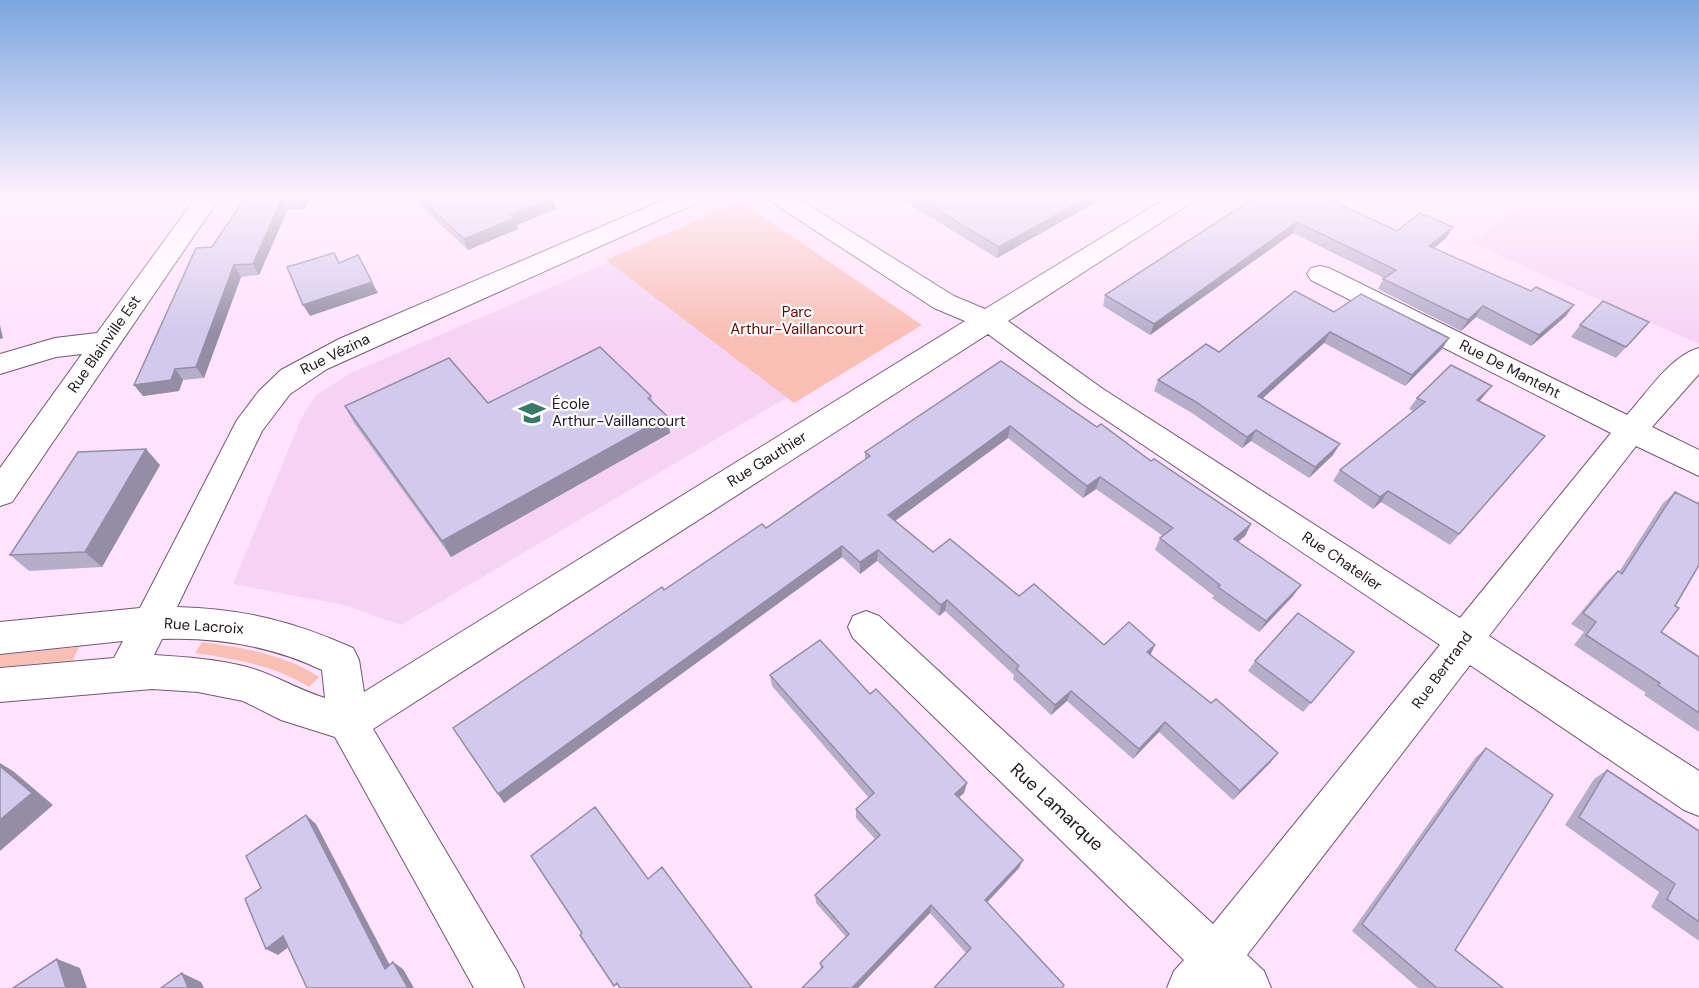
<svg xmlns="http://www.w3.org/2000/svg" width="1699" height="988" font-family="'DM Sans',sans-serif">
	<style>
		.built { fill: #f6d3f4 }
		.green { fill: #f9bfb5 }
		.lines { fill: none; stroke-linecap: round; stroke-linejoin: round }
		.minor-casing { stroke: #715870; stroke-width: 2 }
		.minor { fill: #fff; fill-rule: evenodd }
		.wall { fill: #b5aecb }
		.shaded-wall { fill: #938da5 }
		.building { fill: #d2caec; stroke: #938da5; stroke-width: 1.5 }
		.labels { text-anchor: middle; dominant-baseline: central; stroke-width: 4.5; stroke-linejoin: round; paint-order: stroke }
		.park-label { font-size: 15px; fill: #680402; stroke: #fff }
		.street-label { font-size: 15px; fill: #20161f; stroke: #fff }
		.poi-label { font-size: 15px; fill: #20161f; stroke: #fff; text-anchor: start }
		.near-street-label { font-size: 18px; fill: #20161f; stroke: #fff }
	</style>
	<rect width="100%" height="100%" fill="#ffe2fd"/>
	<path class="built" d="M1532,196H1699V344L1472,243Z
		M740,206L915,326L767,409L401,625L344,605L233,584L302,417L316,395L351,373Z"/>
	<path class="green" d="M740,201L922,325L794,403L606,260Z
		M202,642C243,648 284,654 319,677L309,687C274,665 235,659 195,653Z
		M79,647L73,660L0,667V655Z"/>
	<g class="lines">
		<g class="minor-casing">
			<path id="minor" d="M197,196H221L12,502L0,506V468L82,354L56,357L0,374V354L55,338L97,333Z
				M673,196H705L701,201L327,369L290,394L262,431L177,607C244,609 293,621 353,648L359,660L364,692L965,321L934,308L770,201L766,196H794L954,296L985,309L1170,196H1198L1194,201L1008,321L1103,389L1460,618L1611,433L1311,280L1307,274L1311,268L1320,266L1329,268L1627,415C1647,393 1670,356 1699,348V374L1652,427L1699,450V476L1636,446L1489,636L1699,771V816L1684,810L1470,665L1247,955L1264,971L1271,988H1167L1174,971L1184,960L853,638L848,627L853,616L866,611L879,616L1213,924L1440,645L1081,403L988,334L373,729L517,971L524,988H474L335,737L281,720L243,701L198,692L152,689L0,702V668L114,658L123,641L0,654V622L140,608L237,420L259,391L281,370L339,339ZM162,639C218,637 271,646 322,670L325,698C298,690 274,674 247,667C216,659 185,657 154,655Z"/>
		</g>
		<use href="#minor" class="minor"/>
	</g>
	<path class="wall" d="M246,196H312L304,209H288L259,275L241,277L204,378L183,380L179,391L143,396L134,385L212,247Z
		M410,196H550L553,198L556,209L517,225L518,229L468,250Z
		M896,196H1107L997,258Z
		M1257,196H1345L1335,203L1397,231L1453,227L1446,238L1434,248L1566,316L1531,346L1476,317L1461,331L1378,289L1384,278L1293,233L1150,335L1103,306L1105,295Z
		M1334,312L1442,349L1405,386L1324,343L1262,399L1333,455L1309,478L1251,441L1242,448L1192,413L1154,391L1158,380L1219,352Z
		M1649,322L1616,358L1571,337L1580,325Z
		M1001,361L1097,427L1251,524L1245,536L1238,542L1293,596L1259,632L1212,598L1214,596L1155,550L1160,538L1163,536L1096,489L1083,498L1008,438L895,521L933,552L1019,596L1104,645H1155L1150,654L1211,703L1278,753L1270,763L1233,800L1159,732L1133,759L1067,701L1051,715L1013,679L1014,675L945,611L939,616L877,561L860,574L842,557L504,803L498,794L664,590L766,528L865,460V452Z
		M651,396L653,402L667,416L670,433L451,557L354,423L345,406L488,403Z
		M1483,397L1479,402L1545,436L1450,545L1381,502L1373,509L1333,481L1340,470L1413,411L1409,409L1417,398Z
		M160,465L102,567L29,571L10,555Z
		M1675,492L1697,503L1699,501V565L1661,632L1699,657V732L1644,695L1646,693L1574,645L1584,632L1571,624L1606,582L1618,571L1619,572L1663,503Z
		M1354,652L1303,712L1248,671L1255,661Z
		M770,675L870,694L964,793L959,797L1019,868L987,902L1064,985L966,953L930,913L858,988H802L821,970L820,963L846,937L816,903L815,895L875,839L856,818V809L869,798L772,686Z
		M1486,748L1455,950L1503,988H1418L1352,931L1475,758Z
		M1607,770L1699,831V941L1651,907L1659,892L1565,825L1594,779Z"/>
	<path class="shaded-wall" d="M300,196H312L304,209L298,198Z
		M1090,196H1107L997,258L999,247Z
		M1335,196H1345L1325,211L1330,200Z
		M282,198L288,209L259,275L253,264Z
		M553,198L556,209L517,225L518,229L468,250L464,239L511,214Z
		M1297,222L1293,233L1150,335L1154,324Z
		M1453,227L1446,238L1423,257L1429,246Z
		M234,265L241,277L204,378L196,367Z
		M372,282L378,293L310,316L303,305Z
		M1574,305L1566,316L1531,346L1539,335Z
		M1483,306L1476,317L1461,331L1468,320Z
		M0,325L3,338L0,339Z
		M1330,332L1324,343L1253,407L1258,396Z
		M1449,338L1442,349L1405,386L1412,375Z
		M175,369L183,380L179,391L143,396L134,385Z
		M1492,386L1483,397L1469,412L1477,400Z
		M667,416L670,433L451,557L442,541Z
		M1010,426L1008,438L888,526V515Z
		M1256,430L1251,441L1242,448L1247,437Z
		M1340,444L1333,455L1309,478L1315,467Z
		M146,449L160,465L102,567L85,552Z
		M1100,477L1096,489L1083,498L1087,486Z
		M1388,491L1381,502L1373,509L1380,497Z
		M1251,524L1245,536L1228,550L1234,539Z
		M842,546V557L504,803L498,794Z
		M878,550L877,561L860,574V562Z
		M1301,585L1293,596L1259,632L1266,621Z
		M947,600L945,611L939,616L941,605Z
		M1155,645L1150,656L1147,652Z
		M1071,691L1067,701L1051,715L1055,705Z
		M1165,722L1159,732L1133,759L1139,749Z
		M1278,753L1270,763L1233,800L1240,791Z
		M0,763L13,771L53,805L0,851Z
		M967,783L964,793L953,803L955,794Z
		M306,815L316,824L395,975L385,969Z
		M1023,860L1019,868L982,908L985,900Z
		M931,905L930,913L858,988H852Z
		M283,936L294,943L278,955L266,949Z
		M57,959L80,968L87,988H66Z
		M393,962L403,969L414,988H408Z
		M182,973L201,982L204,988H188Z"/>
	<path class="building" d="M246,196H300L298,198H282L253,264L234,265L196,367L175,369L171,380L134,385L196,248L212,247Z
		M417,196H550L553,198L511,214L515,218L464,239Z
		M914,196H1090L999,247Z
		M1257,196H1335L1330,200L1397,231L1420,213L1453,227L1429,246L1531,291L1536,287L1574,305L1539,335L1483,306L1468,320L1383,279L1396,270L1297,222L1154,324L1105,295Z
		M334,253L339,263L358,255L372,282L303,305L287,267Z
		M1295,291L1334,312L1361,294L1449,338L1412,375L1330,332L1258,396L1340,444L1315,467L1256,430L1247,437L1196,402L1158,380L1206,344L1219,352Z
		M1603,301L1649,322L1626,347L1580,325Z
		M600,347L651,396L648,398L667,416L442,541L345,406L449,358L488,403Z
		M1001,361L1097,427L1101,424L1151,461L1154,459L1251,524L1234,539L1301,585L1266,621L1218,587L1220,585L1160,538L1173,528L1100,477L1087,486L1010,426L888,515L933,552L950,539L1019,596L1034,584L1104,645L1129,622L1155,645L1147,652L1211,703L1216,699L1278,753L1240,791L1165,722L1139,749L1071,691L1055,705L1016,669L1019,666L947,600L941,605L878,550L860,562L842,546L498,794L453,728L662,587L664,590L762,524L766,528L870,456L865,452Z
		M1451,365L1492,386L1477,400L1545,436L1459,534L1388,491L1380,497L1340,470L1425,402L1417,398Z
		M146,449L85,552L10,555L78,452Z
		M1675,492L1699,504V565L1675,606L1679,608L1661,632L1699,657V713L1658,685L1660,683L1586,635L1596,622L1583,613L1618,571L1622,574Z
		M1298,613L1354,652L1311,703L1255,661Z
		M820,640L870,694L876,689L967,783L955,794L1023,860L985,900L1064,985L1062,988H934L971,948L931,905L852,988H802L823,967L820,963L849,934L815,895L880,835L856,809L874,793L770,675Z
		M1486,748L1553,795L1455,950L1503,988H1437L1362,924Z
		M0,766L32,793L0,820Z
		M1607,770L1699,831V922L1667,899L1675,884L1579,817Z
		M595,807L648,879L662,867L752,988H620L617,983L614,986L580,935L582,933L531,856Z
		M306,815L385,969L393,962L408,988H307L283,936L266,949L245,899L261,888L246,856Z
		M57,959L66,988H13Z
		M182,973L188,988H161Z"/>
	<linearGradient id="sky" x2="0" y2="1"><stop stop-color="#7ba6df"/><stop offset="0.59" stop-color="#fff2fe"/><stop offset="1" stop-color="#fff2fe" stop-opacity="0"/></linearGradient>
	<rect width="1699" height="334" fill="url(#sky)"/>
	<defs>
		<g id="school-bare" transform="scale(2.07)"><path d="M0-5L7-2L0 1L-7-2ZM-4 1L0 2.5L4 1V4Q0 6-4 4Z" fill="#397967" stroke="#fff" stroke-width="2.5" paint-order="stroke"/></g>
	</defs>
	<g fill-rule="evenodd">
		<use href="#school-bare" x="532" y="413"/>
	</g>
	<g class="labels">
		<g class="park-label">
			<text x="797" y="312">Parc<tspan x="797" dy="17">Arthur-Vaillancourt</tspan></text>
		</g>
		<g class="street-label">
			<text transform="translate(104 344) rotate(-55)">Rue Blainville Est</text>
			<text transform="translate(335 354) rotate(-26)">Rue Vézina</text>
			<text transform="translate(1510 369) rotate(27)">Rue De Manteht</text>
			<text transform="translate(767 459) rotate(-32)">Rue Gauthier</text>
			<text transform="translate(1342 561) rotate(34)">Rue Chatelier</text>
			<text transform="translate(204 626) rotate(4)">Rue Lacroix</text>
			<text transform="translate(1442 670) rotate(-54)">Rue Bertrand</text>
		</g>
		<g class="poi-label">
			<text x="552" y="404">École<tspan x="552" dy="17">Arthur-Vaillancourt</tspan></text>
		</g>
		<g class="near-street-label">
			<text transform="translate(1057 807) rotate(43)">Rue Lamarque</text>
		</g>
	</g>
</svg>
